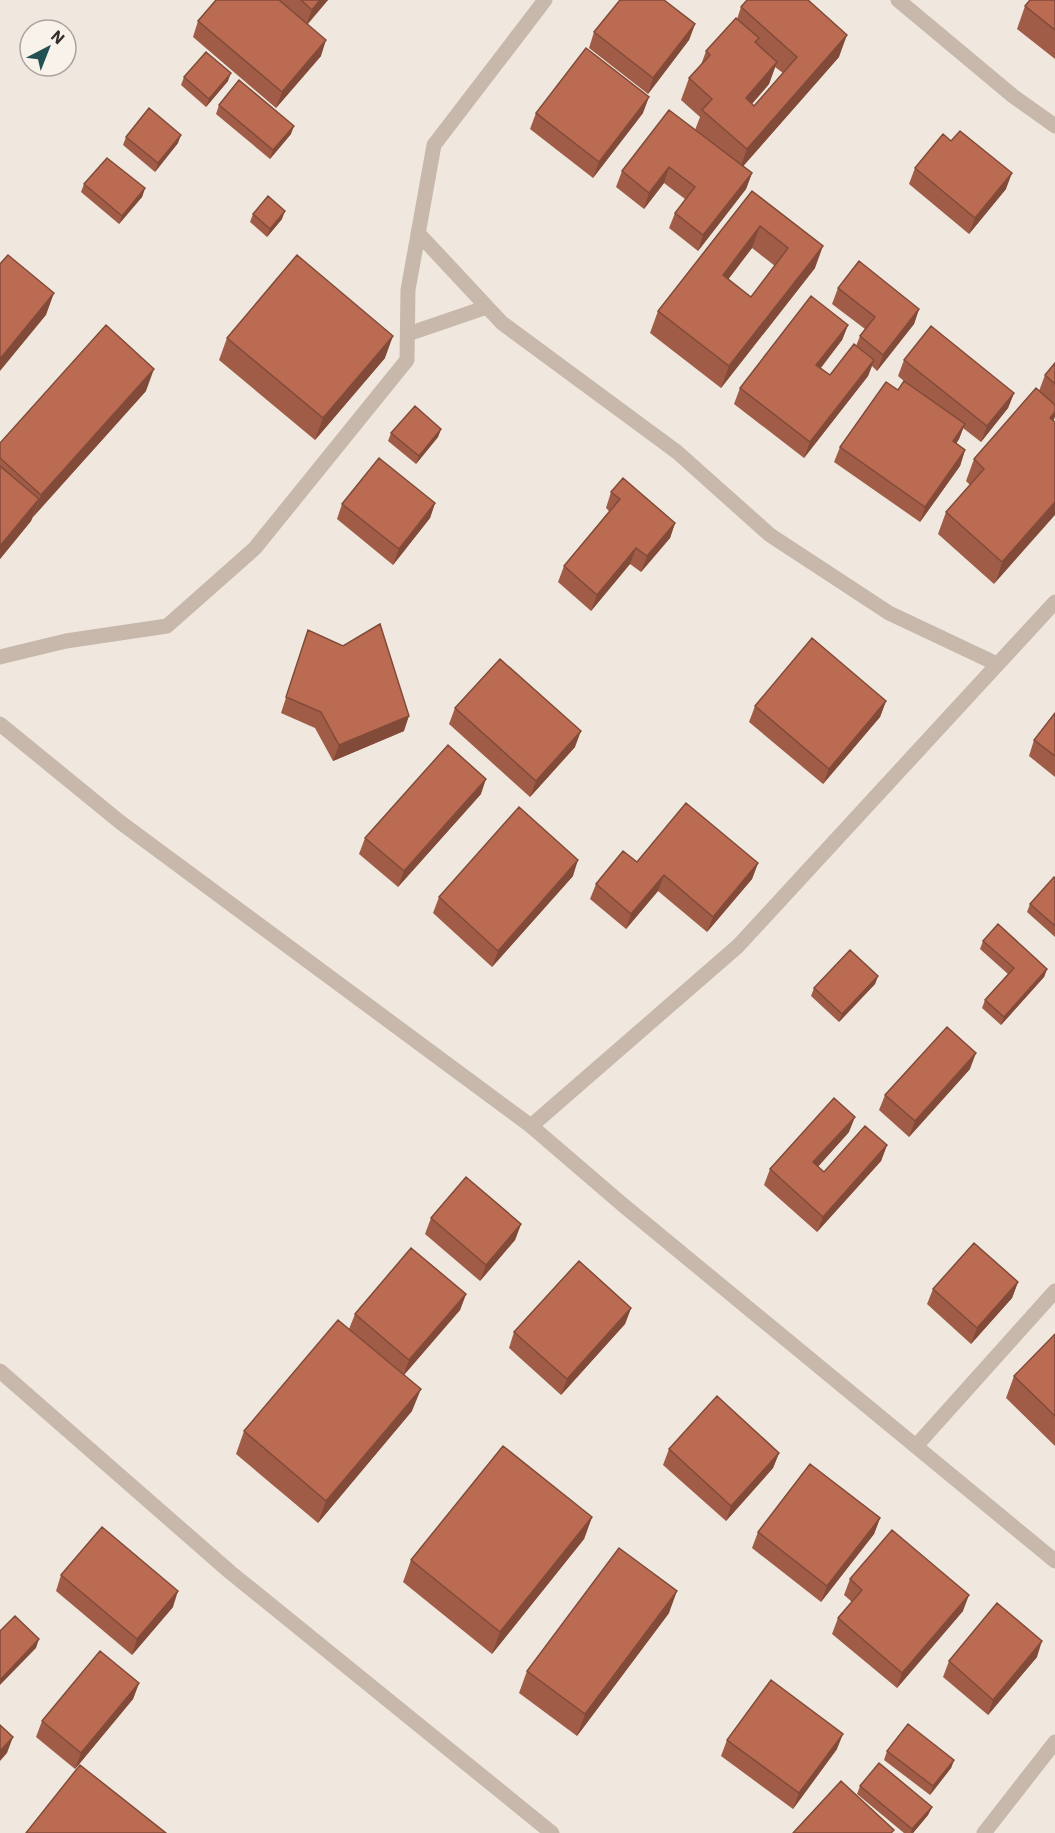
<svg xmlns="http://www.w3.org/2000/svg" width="1055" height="1833" font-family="'IBM Plex Sans',sans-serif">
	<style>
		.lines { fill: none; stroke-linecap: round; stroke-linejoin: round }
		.minor { stroke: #c7b8ab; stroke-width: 15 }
		.wall { fill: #a05c47; fill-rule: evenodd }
		.shaded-wall { fill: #824b39 }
		.building { fill: #ba6b52; stroke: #824b39; stroke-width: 1.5; fill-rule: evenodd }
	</style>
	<rect width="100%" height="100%" fill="#f0e8de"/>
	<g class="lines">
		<path class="minor" d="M898,0L1013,96L1055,126
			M418,233L502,323L677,452L770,535L889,613L997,664
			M408,334L487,307
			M0,657L66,641L167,626L255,548L407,360L408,290L434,145L545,0
			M0,724L120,822L531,1126L623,1205L1055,1561
			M531,1126L738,946L1055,602
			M0,1371L230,1572L552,1833
			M916,1446L1055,1291
			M984,1833L1055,1742"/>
	</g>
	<path class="wall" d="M216,0H328L308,24L321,56L276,108L193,37L198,21Z
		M1055,0V59L1017,29L1025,6Z
		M741,7L839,57L743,166L752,173L746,189L698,251L669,228L675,213L685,199L664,183L644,209L616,187L622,171L695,130L700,117L681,100L689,78L701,65L706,51L737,19ZM775,67L783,73L754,106L752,104L769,84Z
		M695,24L689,40L648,94L589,48L594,32Z
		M184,77L228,81L206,107L181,85Z
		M219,105L291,134L270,159L216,114Z
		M536,113H643L593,178L530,129Z
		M126,137L178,143L155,172L123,145Z
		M915,168L1006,189L969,234L909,184Z
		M84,184L145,188L142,197L119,224L81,192Z
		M752,191L815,268L721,388L650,333L658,311ZM752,248L775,266L751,297L728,279Z
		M253,214L282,219L267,237L250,222Z
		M838,288L919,309L914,324L877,371L872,366L868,376L804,458L734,404L740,388L848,325L842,340L821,368L830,375L856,346L860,336L865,329L832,304Z
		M227,338L385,358L315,440L219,360Z
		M904,360L1014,393L1008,408L981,442L963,428L959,439L956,444L965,450L960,466L920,522L834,462L840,447L898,390L904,381L898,376Z
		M1055,363V405L1053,421L1055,422L994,584L938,534L946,512L970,485L966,481L974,459L1039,391L1045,375Z
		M146,391L33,517L31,521L0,559V443Z
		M441,429L438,437L416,464L388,441L391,433Z
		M611,492L675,523L670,538L641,572L630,564L591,611L558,582L564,566L609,511L606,508Z
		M435,503L430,518L393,565L337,519L342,504Z
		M308,630L404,731L333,761L315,728L281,713Z
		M886,701L880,717L823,784L749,722L755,706Z
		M455,708L575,747L530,797L449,724Z
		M1055,713V777L1029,756L1034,740Z
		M481,794L398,887L359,854L365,838Z
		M637,862L758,863L752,879L707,932L658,891L626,929L590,899L596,884Z
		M573,876L492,967L433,913L439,897Z
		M1055,878V937L1027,912L1030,904Z
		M983,941L1047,969L1044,977L1001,1025L982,1008L985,1000L1008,974L980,949Z
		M878,976L875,984L839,1022L811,996L814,988Z
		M970,1069L909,1137L879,1110L885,1095Z
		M849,1132L818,1166L824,1172L887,1145L881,1161L817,1232L764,1185L770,1169Z
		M431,1218L521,1224L515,1240L480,1281L425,1234Z
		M1018,1282L1012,1298L971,1344L927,1304L933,1289Z
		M466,1294L460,1310L404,1375L412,1411L318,1523L236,1454L244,1431L349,1329L355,1314Z
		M631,1308L625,1324L561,1395L509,1348L514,1332Z
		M1055,1334V1446L1006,1398L1014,1376Z
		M669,1449L779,1453L773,1468L726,1521L663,1465Z
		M592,1517L584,1539L492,1654L403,1582L411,1560Z
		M880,1518L874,1534L821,1602L752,1548L758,1532Z
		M61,1575L173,1607L132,1655L56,1591Z
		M850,1579L963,1611L897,1688L832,1634L838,1618L852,1602L844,1595Z
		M669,1613L577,1736L519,1693L527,1671Z
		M1037,1657L988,1715L943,1677L949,1661Z
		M139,1683L133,1699L75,1769L36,1737L42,1721Z
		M727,1740L837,1749L793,1809L721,1756Z
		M887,1751L954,1760L951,1768L930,1795L884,1760Z
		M860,1786L932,1807L928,1815L913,1833H904L857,1794Z"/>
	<path class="shaded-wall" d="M320,0H328L306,25L312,10Z
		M695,24L689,40L648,94L653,78Z
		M847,35L839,57L739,171L747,149Z
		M326,40L321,56L276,108L282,92Z
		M777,62L769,84L738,120L746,98Z
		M231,73L228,81L206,107L209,99Z
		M649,97L643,113L593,178L599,162Z
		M294,126L291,134L270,159L273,150Z
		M181,135L178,143L155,172L158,163Z
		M669,167L664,183L644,209L649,193Z
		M752,173L746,189L698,251L703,235Z
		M1012,173L1006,189L969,234L975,218Z
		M145,188L142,197L119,224L122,216Z
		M285,211L282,219L267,237L270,229Z
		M760,226L752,248L715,297L723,275Z
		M823,246L815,268L721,388L729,366Z
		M54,293L46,315L0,371V359Z
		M919,309L914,324L877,371L883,355Z
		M848,325L842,340L811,380L816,365Z
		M393,336L385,358L315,440L323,418Z
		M874,360L868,376L804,458L810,442Z
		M154,369L146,391L33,517L41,495Z
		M1014,393L1008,408L981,442L987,426Z
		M1055,412V417L1050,430V418Z
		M965,424L959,439L947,457L953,441Z
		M441,429L438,437L416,464L419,456Z
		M965,450L960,466L920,522L925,507Z
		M39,499L31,521L0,559V546Z
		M1055,502V515L994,584L1002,562Z
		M435,503L430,518L393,565L399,549Z
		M675,523L670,538L641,572L647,556Z
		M636,548L630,564L591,611L597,595Z
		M886,701L880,717L823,784L829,769Z
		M409,716L404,731L333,761L339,745Z
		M581,731L575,747L530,797L536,781Z
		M486,779L481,794L398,887L404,871Z
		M578,860L573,876L492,967L498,951Z
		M758,863L752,879L707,932L713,917Z
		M664,875L658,891L626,929L631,914Z
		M1047,969L1044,977L1001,1025L1004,1017Z
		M878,976L875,984L839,1022L842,1014Z
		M976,1053L970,1069L909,1137L915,1121Z
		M855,1117L849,1132L808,1178L813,1162Z
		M887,1145L881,1161L817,1232L823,1217Z
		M521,1224L515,1240L480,1281L486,1265Z
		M1018,1282L1012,1298L971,1344L977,1328Z
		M466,1294L460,1310L403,1376L409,1360Z
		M631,1308L625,1324L561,1395L567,1379Z
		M421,1389L412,1411L318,1523L326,1501Z
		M779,1453L773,1468L726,1521L731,1506Z
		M592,1517L584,1539L492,1654L500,1632Z
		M880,1518L874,1534L821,1602L827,1586Z
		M178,1591L173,1607L132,1655L137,1639Z
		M677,1591L669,1613L577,1736L585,1714Z
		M969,1595L963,1611L897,1688L902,1673Z
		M39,1639L36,1648L0,1685V1680Z
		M1042,1641L1037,1657L988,1715L993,1700Z
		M139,1683L133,1699L75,1769L81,1753Z
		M843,1734L837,1749L793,1809L799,1793Z
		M13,1737L7,1753L0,1761V1751Z
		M954,1760L951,1768L930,1795L933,1786Z
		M932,1807L928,1815L913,1833H911L912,1829Z"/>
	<path class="building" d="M216,0H279L326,40L282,92L198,21Z
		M301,0H320L312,10Z
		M620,0H664L695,24L653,78L594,32Z
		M747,0H808L847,35L747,149L702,110L712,99L689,78L710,55L706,51L736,18L759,38L755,42L777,62L746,98L754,106L797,57L741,7Z
		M1030,0H1055V30L1025,6Z
		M586,48L649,97L599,162L536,113Z
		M206,52L231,73L209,99L184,77Z
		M239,80L294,126L273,150L219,105Z
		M149,108L181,135L158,163L126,137Z
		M669,110L752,173L703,235L675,213L695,187L669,167L649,193L622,171Z
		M960,131L1012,173L975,218L915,168L943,134L951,141Z
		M107,158L145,188L122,216L84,184Z
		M752,191L823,246L729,366L658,311ZM760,226L788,248L751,297L723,275Z
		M268,196L285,211L270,229L253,214Z
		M8,255L54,293L0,359V264Z
		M297,255L393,336L323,418L227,338Z
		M859,261L919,309L883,355L860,336L875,317L838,288Z
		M811,296L848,325L816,365L830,375L854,344L874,360L810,442L740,388Z
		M106,325L154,369L41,495L0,458V443Z
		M931,326L1014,393L987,426L904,360Z
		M1055,363V384L1045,375Z
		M904,381L965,424L953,441L965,450L925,507L840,447L886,382L898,390Z
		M1036,388L1055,405V412L1050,418L1055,422V502L1002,562L946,512L984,469L974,459Z
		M415,406L441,429L419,456L391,433Z
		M379,458L435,503L399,549L342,504Z
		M0,466L39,499L0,546Z
		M623,478L675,523L647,556L636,548L597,595L564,566L620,499L611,492Z
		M380,624L409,716L339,745L321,712L286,697L308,630L343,646Z
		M812,638L886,701L829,769L755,706Z
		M500,659L581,731L536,781L455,708Z
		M1055,713V756L1034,740Z
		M448,745L486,779L404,871L365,838Z
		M686,803L758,863L713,917L664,875L631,914L596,884L623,851L637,862Z
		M519,807L578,860L498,951L439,897Z
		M1054,877L1055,878V926L1030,904Z
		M998,924L1047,969L1004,1017L985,1000L1014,968L983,941Z
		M850,950L878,976L842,1014L814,988Z
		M947,1027L976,1053L915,1121L885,1095Z
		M834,1098L855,1117L813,1162L824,1172L865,1126L887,1145L823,1217L770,1169Z
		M466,1177L521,1224L486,1265L431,1218Z
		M974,1243L1018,1282L977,1328L933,1289Z
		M411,1248L466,1294L409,1360L355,1314Z
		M579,1261L631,1308L567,1379L514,1332Z
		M338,1320L421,1389L326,1501L244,1431Z
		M1055,1334V1416L1014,1376Z
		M717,1396L779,1453L731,1506L669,1449Z
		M503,1446L592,1517L500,1632L411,1560Z
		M810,1464L880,1518L827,1586L758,1532Z
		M102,1527L178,1591L137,1639L61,1575Z
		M892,1530L969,1595L902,1673L838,1618L862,1590L850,1579Z
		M619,1548L677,1591L585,1714L527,1671Z
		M997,1603L1042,1641L993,1700L949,1661Z
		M15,1616L39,1639L0,1680V1631Z
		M100,1651L139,1683L81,1753L42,1721Z
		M771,1680L843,1734L799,1793L727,1740Z
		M908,1724L954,1760L933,1786L887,1751Z
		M0,1725L13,1737L0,1751Z
		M879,1763L932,1807L912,1829L860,1786Z
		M80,1765L166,1833H26Z
		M841,1781L894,1830L891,1833H793Z"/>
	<g transform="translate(48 48) rotate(42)"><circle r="28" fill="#f8f2ea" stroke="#aaa39d" stroke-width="1.5"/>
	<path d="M0-4.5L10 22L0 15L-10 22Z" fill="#235053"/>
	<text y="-9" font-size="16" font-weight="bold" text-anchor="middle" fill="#362d2a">N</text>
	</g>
</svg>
